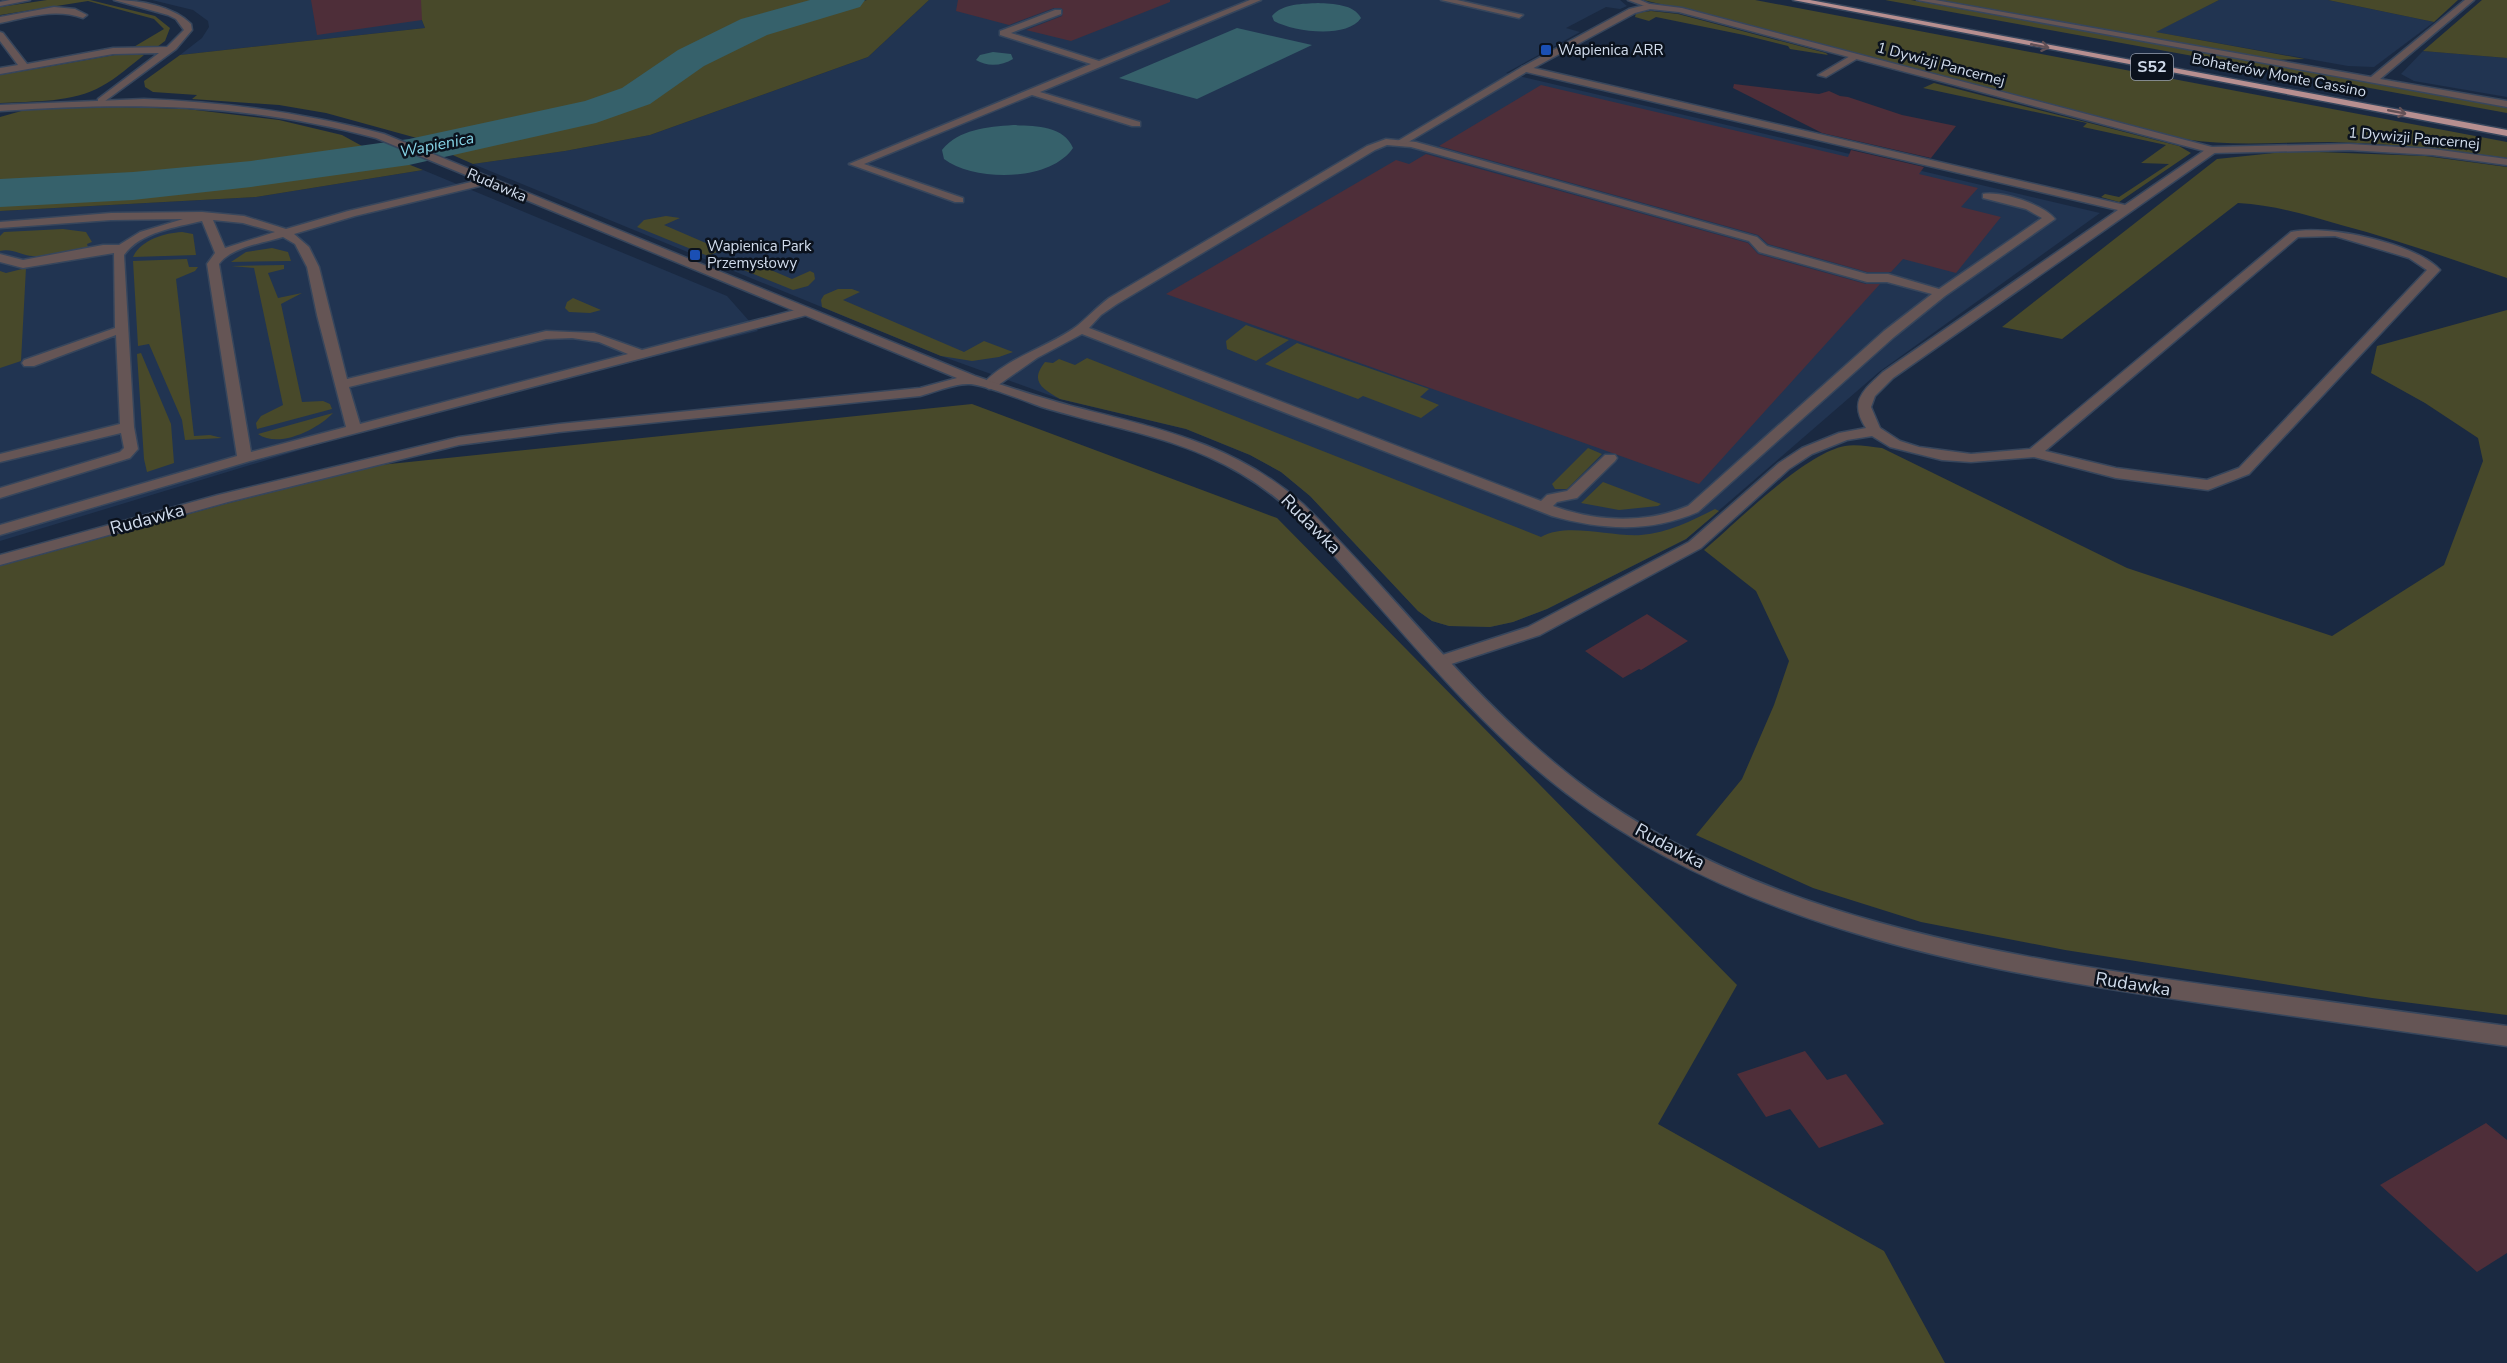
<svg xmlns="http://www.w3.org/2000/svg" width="2507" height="1363" font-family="'Nunito Sans',sans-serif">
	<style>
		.built { fill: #213451 }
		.green { fill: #48492a }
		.water { fill: #36616b }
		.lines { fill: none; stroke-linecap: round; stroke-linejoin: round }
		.river { fill: #36616b; fill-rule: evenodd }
		.building { fill: #4e2e39 }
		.lane-casing { stroke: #37465c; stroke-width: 3 }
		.street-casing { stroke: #37465c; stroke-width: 3 }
		.highway-casing { stroke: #37465c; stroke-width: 3 }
		.lane { fill: #655555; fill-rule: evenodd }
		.street { fill: #655555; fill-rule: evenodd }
		.highway { fill: #b78f90; fill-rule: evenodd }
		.oneway { stroke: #615056 }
		.transit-dot { fill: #1a4fb4; stroke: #0b121d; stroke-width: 2 }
		.labels { text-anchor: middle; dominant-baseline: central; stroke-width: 5; stroke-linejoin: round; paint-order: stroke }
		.far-poi-label { font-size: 15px; fill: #d1dcec; stroke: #0b121d; text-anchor: start }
		.far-street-label { font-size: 15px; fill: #d1dcec; stroke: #0b121d }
		.shield { fill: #0b121d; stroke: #969fae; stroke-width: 1.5 }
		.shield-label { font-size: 16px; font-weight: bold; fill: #d1dcec }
		.far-water-label { font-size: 16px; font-style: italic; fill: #87d5e7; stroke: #0b121d }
		.street-label { font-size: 18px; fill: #d1dcec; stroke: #0b121d }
	</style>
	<rect width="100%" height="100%" fill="#1a2941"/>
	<path class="built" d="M152,0H414L425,28L180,55L202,38L209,27L208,21L193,10Z
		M929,0H1620L1627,6L1620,9L1606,7L1566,28L1580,32L1506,73L2100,213L1879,372L1686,539L1547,609L1513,622L1490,627L1449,626L1432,621L1418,611L1310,496L1281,472L1250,455L1186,429L1060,399L941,356L473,164L565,151L650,135L868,57Z
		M2219,0H2328L2434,22L2374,67L2348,66L2155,32Z
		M2423,51L2507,58V97L2414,81L2401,74Z
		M423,170L727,296L758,331L392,422L0,541V211L256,197Z"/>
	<path class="green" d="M47,0H90L155,16L170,28L165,41L157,47L132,48L164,29L154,19L88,1L0,15V7Z
		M414,0H827L756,21L722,34L688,53L635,88L595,105L537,120L424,140L326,113L279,105L192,99L197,95L153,92L145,87L144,81L180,55L425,28Z
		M867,0H929L868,57L650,135L565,151L473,164L439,149L612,116L658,97L730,47L769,29Z
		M1643,0H1755L2507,142V158C2448,150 2389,143 2330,142C2281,142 2232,147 2184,139L1729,20Z
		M1885,0H1911L2507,106V113Z
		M1929,0H2219L2156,32L2305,59L2267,60Z
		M2328,0H2458L2434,22Z
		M2482,0H2507V58L2423,51Z
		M1651,11L1678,14L1826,53L1828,55L1790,49L1788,46L1744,35L1656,17L1649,21L1635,17L1636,13Z
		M126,53L144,55C131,65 117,78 102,86C73,103 33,101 0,103V75Z
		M1934,83L2179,146L2191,153L2119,202L2101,197L2105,194L2119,197L2169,164L2141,163L2166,145L2083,127L2087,123L1923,88Z
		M89,106L187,109L279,120L342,135L362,146L350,154L225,172L0,187V117L25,110Z
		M2292,151L2425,156L2507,167V278C2452,259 2397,240 2341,225C2307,215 2274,205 2238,203L2062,339L2002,327L2217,159Z
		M392,158L423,170L256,197L0,211V199L143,191Z
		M666,216L680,218L664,225L722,250L708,256L637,227L644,220Z
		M63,229L86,232L92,242L87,244L88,247C71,252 50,258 32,256C20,255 12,248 0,251V236L4,232Z
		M182,232L193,234L196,255L133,257C141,240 164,233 182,232Z
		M272,248L288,252L291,261L231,262L246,252Z
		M743,258L792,279L810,271L814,273L815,279L808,286L793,290L729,264Z
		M187,259L189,267H198L195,271L176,279L194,436L210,435L222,438L185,440L182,420L149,344L138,346L133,261Z
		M284,265V269L268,273L278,298L302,293L281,304L302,402L323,401L330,404L332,409L257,429L256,423L261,416L283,405L254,268L231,266Z
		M26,268L21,361L0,368V271L6,273Z
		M838,289H852L860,292L843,300L964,352L984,341L1013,352L999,357L972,361L941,356L822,307L821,300L824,295Z
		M573,298L601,310L590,313L569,312L565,308L567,302Z
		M2507,310V1015L2372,998L2065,950L1921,922L1813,888L1696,835L1742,779L1774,705L1789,661L1756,591L1704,550C1736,523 1805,453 1845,446C1856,444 1871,447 1882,448L2127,568L2332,636L2444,565L2483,461L2478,438L2425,403L2371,373L2377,346Z
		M1246,325L1289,340L1256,361L1227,349L1226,341Z
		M1297,343L1429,389L1420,397L1439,405L1421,418L1363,396L1358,399L1265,364Z
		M141,353L171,424L174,463L147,472L144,459L137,354Z
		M1087,358L1541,537C1567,522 1610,537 1641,535C1668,533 1691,521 1715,509L1719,511L1686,539L1547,609L1513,622L1490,627L1449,626L1432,621L1418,611L1310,496L1281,472L1250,455L1186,429L1060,399C1043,389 1029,382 1045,362L1053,363L1059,359L1075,365Z
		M972,404L1277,518L1737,985L1658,1124L1884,1251L1945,1363H0V566L225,504L380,465Z
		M333,413C318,429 279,449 258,434Z
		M1588,448L1602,454L1567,489H1555L1552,484Z
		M1603,482L1661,504L1658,506L1619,510L1581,503Z"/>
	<path class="water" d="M1318,3C1333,4 1354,4 1361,18C1347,39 1294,32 1274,21L1272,16C1283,3 1303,4 1318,3Z
		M1237,28L1312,45L1197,99L1119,78Z
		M993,52L1011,54L1013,59C1002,66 987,67 976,60L980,55Z
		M1013,125C1034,126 1064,125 1073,148C1050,182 975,182 944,159L942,150C959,129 987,127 1013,125Z"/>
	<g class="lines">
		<path class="river" d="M810,0H865L860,7L767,35L704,66L650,104L596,123L409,165L251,187L133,200L0,207V179L133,172L251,161L409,139L585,101L622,88L678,50L741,19Z"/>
	</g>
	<path class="building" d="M311,0H421L422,20L317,35Z
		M958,0H1170V2L1071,41L1026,30L1062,16L1063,10L1061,8H1054L1009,25L956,11Z
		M1734,84L1819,94L1829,91L1840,96L1848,97L1902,115L1956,126L1931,158L1822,133L1733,88Z
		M1541,85L1848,157L1851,150L1924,167L1919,174L1978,188L1961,207L2001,217L1956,273L1903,259L1891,272H1867L1768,244L1758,235L1439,146Z
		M1426,154L1748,243L1758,254L1866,284H1880L1699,484L1166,294L1396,160L1409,164Z
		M1647,614L1688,641L1641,670L1639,669L1623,678L1585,651Z
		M1805,1051L1827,1080L1846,1074L1884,1124L1819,1148L1790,1109L1766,1117L1737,1074Z
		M2486,1123L2507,1140V1253L2477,1272L2380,1185Z"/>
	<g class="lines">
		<g class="lane-casing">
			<path id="lane" d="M10,0H30L0,6V2Z
				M114,0C139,0 173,6 191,24L192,30L176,49L101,104L98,103V99L159,53L113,54L0,74V68L18,65L0,41V32L3,33L27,64L113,48L167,47L184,30L176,19L168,15Z
				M1250,0H1261L1040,92L1140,122V126H1132L1032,95L864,164L963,198V202H955L849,164L1091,64L1000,35V31L1055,10H1061V14L1011,33L1099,61Z
				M1441,0H1457L1523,15L1519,18Z
				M1628,0H1640L1654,6L1650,8Z
				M54,7L75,9L87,15L83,18C55,8 29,17 0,23V17Z
				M1852,55L1860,57L1826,77L1818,75Z
				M1525,66L2125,205L2208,148H2216V152L1893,378L1875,396L1871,407L1880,428L1900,441L1919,447L1971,454L2030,449L2291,232C2326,224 2416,243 2440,270L2249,474L2208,490L2116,478L2034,457L1971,462L1942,460L1890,447L1872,436L1847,440L1812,454L1789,469L1701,548L1540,635L1439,668L1433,666L1430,662L1433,658L1528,627L1689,542L1779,463L1802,448L1839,433L1866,428C1848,401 1864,390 1883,372L2118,210L1522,71V67ZM2335,236L2409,258L2427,270L2239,468L2207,480L2116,468L2045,451L2298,237Z
				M1386,139L1416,142L1757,237L1767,246L1867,274H1888L1939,289L2042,218L2026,209L1983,198V194C2001,191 2043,204 2055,219L1945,296L1894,337L1698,512C1650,533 1602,530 1552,516L1082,334L1037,358L994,388L989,389L982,385C1005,358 1051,346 1077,326C1088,317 1097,307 1109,298L1367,146ZM1387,145L1411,147L1749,241L1759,252L1867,282H1887L1932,294L1884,331L1688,506C1645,524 1597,522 1553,506L1557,502L1577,498L1615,461L1617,458L1615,455H1605L1567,491L1547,495L1541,501L1089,328L1101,315L1117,304L1375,150Z
				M488,178L493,181L492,183L355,216L294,234L309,247L319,267L347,379L546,331L594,333L642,350L803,308L809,312L807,315L250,461L0,535V525L237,456L207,264L215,253L202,221C177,227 140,232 124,255L134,427L138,449L130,458L0,498V488L120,452L124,448L121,433L0,462V454L120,424L116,335L34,366H24L22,363L24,360L115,328L114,253L23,268L0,262V254L23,260L103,245H119L140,232L183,219L111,220L0,228V222L111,213L202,212L244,216L286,229L348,211ZM213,220L243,223L275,232L225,248ZM283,237L295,244L307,267L317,315L346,427L251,452L219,264C231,247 264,243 283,237ZM572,338L599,342L628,354L360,424L349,387L546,339Z"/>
		</g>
		<g class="street-casing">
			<path id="street" d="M1917,0H1935L2371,77L2465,0H2474L2380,79L2507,101V107Z
				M1650,4L1682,8L2212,147L2349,144L2433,149L2507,159V165L2433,155L2349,150L2212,153L1679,12L1650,9L1635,13L1528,71L1405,144L1396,142L1522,67L1629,9Z
				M144,99C226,102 304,113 384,134L975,376C1008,387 1041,398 1075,407C1160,429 1235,444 1303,504C1396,595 1473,701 1577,781C1755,917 1999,956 2215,986C2313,1000 2410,1013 2507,1026V1046C2410,1032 2313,1019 2216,1005C1992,973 1751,933 1566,793C1466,717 1390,614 1304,523C1223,442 1146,438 1042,407C1028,402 980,383 968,384C953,384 935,392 920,396L559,432L459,445L228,502L0,565V555L218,495L459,437L559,424L920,388L957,378L376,138C245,103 134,102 0,111V105Z"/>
		</g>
		<g class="highway-casing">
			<path id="highway" d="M1793,0H1810L2507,130V136Z"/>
		</g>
		<use href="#lane" class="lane"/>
		<use href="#street" class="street"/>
		<use href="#highway" class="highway"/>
	</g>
	<defs><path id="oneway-shaft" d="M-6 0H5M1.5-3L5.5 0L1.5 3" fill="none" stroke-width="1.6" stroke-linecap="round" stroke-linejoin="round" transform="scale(1.5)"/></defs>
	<g class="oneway">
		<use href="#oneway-shaft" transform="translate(2040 46) rotate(11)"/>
		<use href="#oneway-shaft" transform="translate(2397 112) rotate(11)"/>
	</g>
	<g class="transit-dot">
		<rect x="1540" y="44" width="12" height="12" rx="3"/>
		<rect x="689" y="249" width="12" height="12" rx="3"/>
	</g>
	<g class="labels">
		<g class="far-poi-label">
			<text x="1558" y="50">Wapienica ARR</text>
			<text x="707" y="246">Wapienica Park<tspan x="707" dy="17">Przemysłowy</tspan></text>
		</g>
		<g class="far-street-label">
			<text transform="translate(1941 64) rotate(15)">1 Dywizji Pancernej</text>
			<text transform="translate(2279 75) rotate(11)">Bohaterów Monte Cassino</text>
			<text transform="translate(2414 138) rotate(5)">1 Dywizji Pancernej</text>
			<text transform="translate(497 185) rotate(23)">Rudawka</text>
		</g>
		<rect class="shield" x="2131" y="54" width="42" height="26" rx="4.5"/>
		<g class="shield-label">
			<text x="2152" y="67">S52</text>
		</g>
		<g class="far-water-label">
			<text transform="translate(437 145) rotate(-11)">Wapienica</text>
		</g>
		<g class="street-label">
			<text transform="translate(147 519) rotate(-15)">Rudawka</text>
			<text transform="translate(1311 524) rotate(45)">Rudawka</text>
			<text transform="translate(1670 846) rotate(28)">Rudawka</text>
			<text transform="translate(2133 984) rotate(9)">Rudawka</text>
		</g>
	</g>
</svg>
